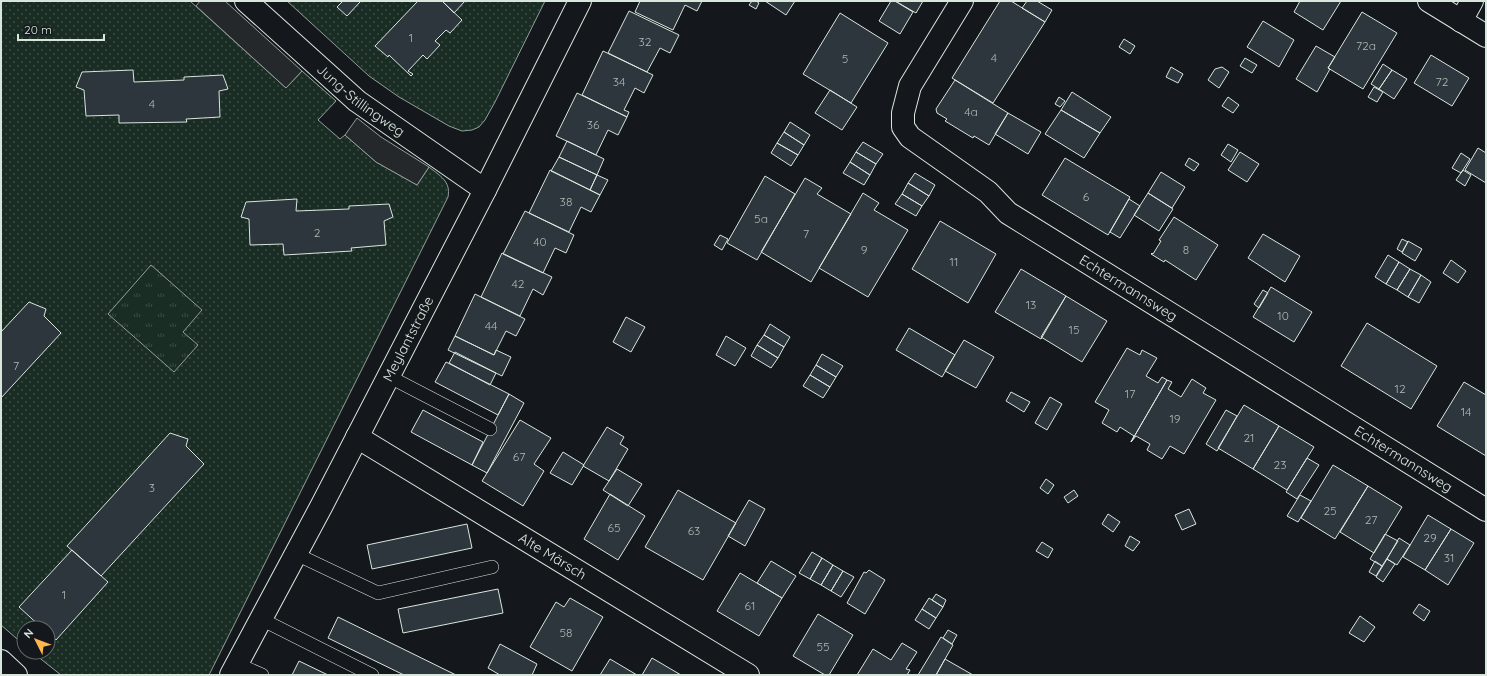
<svg xmlns="http://www.w3.org/2000/svg" width="1487" height="676" font-family="Quicksand,sans-serif">
	<style>
		.grass { fill: url(#grass-dots); stroke: #939e99 }
		.park { fill: url(#park-tufts); stroke: #939e99 }
		.parking { fill: #24282b; stroke: #939e99 }
		.building { fill: #2c363c; stroke: #d8e6dc }
		.lines { fill: none; stroke-linecap: round; stroke-linejoin: round }
		.lane-casing { stroke: #d8e6dc; stroke-width: 14 }
		.street-casing { stroke: #d8e6dc; stroke-width: 24 }
		.lane { stroke: #14181c; stroke-width: 13 }
		.street { stroke: #14181c; stroke-width: 22 }
		.labels { text-anchor: middle; dominant-baseline: central; stroke-width: 3; stroke-linejoin: round; paint-order: stroke }
		.number-label { font-size: 12px; fill: #adbab4 }
		.street-label { font-size: 14px; fill: #d8e6dc; stroke: #14181c }
	</style>
	<defs>
		<pattern id="grass-dots" width="8" height="8" patternUnits="userSpaceOnUse"><rect width="8" height="8" fill="#1a2d24"/><path d="M2 2h.1M6 6h.1" fill="none" stroke="#3b4b43" stroke-width="1.8" stroke-linecap="round"/></pattern>
		<pattern id="park-tufts" width="24" height="20" patternUnits="userSpaceOnUse"><rect width="24" height="20" fill="#1a2d24"/><path d="M3 7l-1-3M5 7V3M7 7l1-3M15 17l-1-3M17 17v-4M19 17l1-3" fill="none" stroke="#3b4b43"/></pattern>
	</defs>
	<rect width="100%" height="100%" fill="#14181c"/>
	<path class="grass" d="M1,1H190L286,88L302,71L336,101L318,120L340,139L345,135L376,162L417,185L429,167C440,176 451,181 448,197L209,675H61L32,652H48V628H24V645L1,625Z
		M287,1H545L495,102L485,120L479,127L472,130L462,131L449,126L399,97L369,76Z"/>
	<path class="park" d="M151,265L202,310L183,332L198,345L174,372L108,314Z"/>
	<path class="parking" d="M200,1H225L302,71L286,88L196,6Z
		M357,118L381,137L429,167L417,185L376,162L345,135Z"/>
	<path class="building" d="M343,1H359L360,2L347,16L337,7Z
		M418,1H442L462,20L450,33L446,30L435,41L440,45L427,59L423,55L408,71L413,74L411,76L389,55L388,57L375,46Z
		M442,1H465L454,13Z
		M640,1H702L697,11L685,5L673,30L635,12Z
		M752,1H756L759,3L756,9L749,5Z
		M765,1H795L786,15Z
		M891,1H895L913,12L900,34L879,21Z
		M895,1H923L916,13Z
		M1000,1H1011L1045,22L993,103L952,78Z
		M1027,1H1037L1052,10L1045,22L1022,8Z
		M1300,1H1341L1323,30L1294,12Z
		M629,11L679,35L670,53L660,48L647,72L608,53Z
		M1362,12L1397,33L1363,89L1328,68Z
		M840,13L888,43L851,103L803,74Z
		M1263,21L1294,40L1279,67L1247,47Z
		M1124,39L1135,46L1130,54L1119,47Z
		M1316,46L1335,57L1328,68L1330,69L1317,92L1296,79Z
		M603,51L653,75L644,93L635,88L624,110L629,112L627,117L582,95Z
		M1431,55L1469,78L1452,106L1414,83Z
		M1245,58L1257,65L1252,73L1240,66Z
		M1383,64L1392,70L1379,89L1371,84Z
		M1171,67L1183,74L1178,83L1166,77Z
		M1222,67L1229,72L1219,88L1208,80L1215,69Z
		M133,70L134,82L184,80V77L223,75L228,89L219,91L220,117L186,119L187,122L119,123V115L86,116L84,90L76,87L82,72Z
		M1392,70L1407,79L1394,99L1379,89Z
		M955,80L1008,113L989,145L974,136L973,138L945,121L947,119L937,113L936,109Z
		M1374,87L1383,92L1377,102L1368,97Z
		M830,90L857,107L842,130L815,113Z
		M1072,92L1111,117L1100,133L1061,110Z
		M577,93L627,117L618,135L608,130L596,155L556,136Z
		M1059,97L1065,101L1060,107L1055,104Z
		M1228,97L1239,105L1233,113L1222,106Z
		M1061,110L1100,133L1084,158L1045,134Z
		M1008,113L1041,132L1028,154L995,134Z
		M790,122L810,135L804,145L784,132Z
		M784,132L804,145L798,155L777,143Z
		M567,141L604,159L597,175L559,157Z
		M863,142L883,154L876,164L856,152Z
		M777,143L798,155L791,166L771,153Z
		M1228,144L1238,150L1231,162L1221,155Z
		M1478,148L1486,153V183L1465,170Z
		M856,152L876,164L870,175L850,162Z
		M1240,152L1259,164L1247,182L1228,170Z
		M1461,153L1470,159L1461,173L1452,168Z
		M559,157L597,175L590,190L551,171Z
		M1065,158L1130,197L1108,235L1042,195Z
		M1189,158L1199,164L1194,171L1185,165Z
		M850,162L870,175L864,185L843,173Z
		M550,170L600,195L591,212L581,207L569,232L529,213Z
		M1463,170L1471,175L1465,186L1456,180Z
		M1161,172L1185,187L1172,208L1148,193Z
		M915,173L935,185L929,196L908,183Z
		M597,175L608,180L600,195L590,190Z
		M765,176L795,194L757,260L727,243Z
		M805,178L822,188L817,194L851,214L811,282L761,252Z
		M908,183L929,196L922,206L902,194Z
		M863,193L879,203L874,210L908,230L868,297L819,268Z
		M1148,193L1173,209L1159,231L1134,215Z
		M902,194L922,206L916,216L895,204Z
		M297,199L296,211L349,209V206L389,204L393,217L384,221L386,245L351,248L352,251L284,255L283,244L250,245L249,219L241,217L246,202Z
		M1129,199L1140,206L1120,238L1110,232Z
		M525,211L574,235L566,253L555,248L543,273L503,254Z
		M1174,217L1218,245L1196,280L1165,260L1164,262L1151,254L1152,253L1153,254L1161,241L1159,240Z
		M940,221L996,254L968,303L912,269Z
		M1263,234L1300,256L1285,282L1248,258Z
		M720,235L728,239L722,250L714,245Z
		M1402,239L1408,242L1402,252L1397,249Z
		M1408,241L1422,249L1415,261L1402,253Z
		M502,253L552,277L543,295L533,289L520,316L481,297Z
		M1388,255L1399,262L1386,284L1375,277Z
		M1451,260L1466,271L1458,283L1443,273Z
		M1399,262L1410,269L1397,290L1386,284Z
		M1021,269L1066,296L1041,339L995,312Z
		M1410,269L1421,275L1408,297L1397,290Z
		M1421,275L1431,282L1419,303L1408,297Z
		M1271,287L1312,312L1294,342L1253,317Z
		M1263,290L1268,293L1259,308L1254,304Z
		M475,294L525,319L516,336L506,331L494,355L455,336Z
		M1066,296L1107,321L1082,362L1041,337Z
		M29,302L46,309L44,316L61,333L1,398V332Z
		M626,317L645,327L631,352L613,342Z
		M1367,323L1437,366L1411,409L1341,366Z
		M770,324L790,337L784,347L764,335Z
		M909,328L955,355L942,377L896,350Z
		M764,335L784,347L778,358L757,345Z
		M455,336L494,355L496,350L511,357L502,376L448,350Z
		M726,336L746,348L735,366L716,355Z
		M964,340L994,357L976,388L945,371Z
		M757,345L778,358L771,368L751,356Z
		M1127,348L1140,355L1142,350L1157,358L1146,376L1158,383L1162,377L1167,380L1131,442L1134,436L1120,427L1117,432L1102,423L1109,410L1095,402Z
		M455,352L496,373L490,385L449,363Z
		M822,354L843,366L836,377L816,365Z
		M446,362L509,394L498,415L435,382Z
		M816,365L836,377L830,387L810,375Z
		M810,375L830,387L823,398L803,386Z
		M1192,379L1206,388L1203,393L1216,400L1184,454L1170,446L1162,459L1147,450L1150,444L1136,436L1131,442L1167,380L1172,382L1168,389L1181,397Z
		M1464,382L1486,395V456L1437,426Z
		M1011,392L1030,402L1024,412L1006,401Z
		M509,394L524,403L487,473L472,465Z
		M1050,397L1062,404L1047,430L1035,423Z
		M1244,405L1279,426L1253,469L1218,448Z
		M423,410L483,442L472,465L411,432Z
		M1226,410L1237,416L1217,451L1206,444Z
		M520,420L551,438L534,464L544,471L523,506L482,481Z
		M1279,426L1314,447L1287,490L1253,469Z
		M607,427L624,437L620,444L628,449L609,481L583,466Z
		M170,433L188,439L186,446L204,464L101,576L67,546Z
		M563,452L584,465L572,485L550,473Z
		M1307,458L1319,465L1297,499L1286,492Z
		M1333,465L1368,486L1335,539L1301,518Z
		M617,469L642,484L628,506L603,490Z
		M1046,479L1054,485L1048,494L1040,488Z
		M1368,486L1402,507L1374,553L1340,532Z
		M678,490L736,523L703,580L645,547Z
		M1074,490L1078,496L1068,503L1064,497Z
		M610,494L645,516L618,560L584,539Z
		M1300,495L1311,501L1298,522L1287,516Z
		M749,500L765,509L745,546L728,536Z
		M1189,509L1196,524L1182,530L1175,515Z
		M1108,514L1120,522L1113,532L1102,524Z
		M1428,515L1451,529L1425,570L1403,557Z
		M467,524L472,548L372,569L367,545Z
		M1451,529L1474,543L1448,585L1425,570Z
		M1385,534L1398,541L1382,566L1370,559Z
		M1130,536L1140,542L1133,551L1125,546Z
		M1399,538L1410,545L1397,565L1387,559Z
		M1042,542L1053,549L1048,558L1036,551Z
		M72,550L108,582L56,640L48,633V628H42L19,607Z
		M812,552L822,558L810,579L799,573Z
		M822,558L833,565L821,585L810,579Z
		M1387,559L1395,564L1383,582L1376,577Z
		M771,561L796,576L782,598L757,583Z
		M1375,561L1382,566L1376,576L1369,572Z
		M833,565L843,571L831,591L821,585Z
		M869,570L885,580L865,614L847,603L864,572L866,573Z
		M843,571L854,577L841,597L831,591Z
		M740,573L782,598L759,636L717,611Z
		M498,589L503,613L403,633L398,609Z
		M936,594L946,600L943,607L932,600Z
		M570,598L603,617L572,671L530,647L556,602L564,607Z
		M929,598L943,607L936,618L922,609Z
		M1419,604L1430,611L1424,621L1413,613Z
		M922,609L936,618L929,629L915,620Z
		M818,614L853,635L829,675H825L793,656Z
		M1360,616L1375,627L1364,642L1349,633Z
		M338,617L456,675H404L328,638Z
		M948,630L957,635L952,644L943,638Z
		M941,637L953,645L936,675H918Z
		M902,643L917,652L906,669L910,670L907,675H857L873,649L891,660Z
		M500,644L537,664L532,675H500L488,668Z
		M652,658L681,675H642Z
		M610,659L637,675H600Z
		M945,659L973,675H936Z
		M299,661L328,675H292Z"/>
	<g class="lines">
		<g class="lane-casing">
			<path id="lane" d="M388,376L490,429
				M296,554L378,593L492,567
				M261,619L372,675
				M237,664L262,675"/>
		</g>
		<g class="street-casing">
			<g id="street">
				<path id="s1" d="M246,1L357,101L485,190"/>
				<path id="s2" d="M962,1L910,86L903,113V127L910,137L988,192L1008,213L1486,510"/>
				<path d="M1429,1L1486,36"/>
				<path d="M1461,21L1472,1"/>
				<path id="s3" d="M357,437L748,675"/>
				<path d="M1,661L16,675"/>
				<path id="s4" d="M231,675L322,505L485,190L580,1"/>
			</g>
		</g>
		<use href="#lane" class="lane"/>
		<use href="#street" class="street"/>
	</g>
	<g class="labels">
		<g class="number-label">
			<text x="411" y="37">1</text>
			<text x="645" y="41">32</text>
			<text x="1366" y="45">72a</text>
			<text x="994" y="57">4</text>
			<text x="845" y="58">5</text>
			<text x="619" y="81">34</text>
			<text x="1442" y="81">72</text>
			<text x="152" y="103">4</text>
			<text x="971" y="111">4a</text>
			<text x="593" y="124">36</text>
			<text x="1086" y="196">6</text>
			<text x="566" y="201">38</text>
			<text x="761" y="218">5a</text>
			<text x="317" y="232">2</text>
			<text x="806" y="233">7</text>
			<text x="540" y="241">40</text>
			<text x="864" y="249">9</text>
			<text x="1186" y="249">8</text>
			<text x="954" y="261">11</text>
			<text x="518" y="283">42</text>
			<text x="1031" y="304">13</text>
			<text x="1283" y="315">10</text>
			<text x="491" y="325">44</text>
			<text x="1074" y="329">15</text>
			<text x="16" y="365">7</text>
			<text x="1400" y="388">12</text>
			<text x="1130" y="393">17</text>
			<text x="1466" y="411">14</text>
			<text x="1175" y="418">19</text>
			<text x="1249" y="437">21</text>
			<text x="519" y="456">67</text>
			<text x="1280" y="464">23</text>
			<text x="152" y="487">3</text>
			<text x="1330" y="510">25</text>
			<text x="1371" y="519">27</text>
			<text x="614" y="527">65</text>
			<text x="694" y="530">63</text>
			<text x="1430" y="537">29</text>
			<text x="1449" y="557">31</text>
			<text x="64" y="594">1</text>
			<text x="750" y="605">61</text>
			<text x="566" y="632">58</text>
			<text x="823" y="646">55</text>
		</g>
		<g class="street-label">
			<text stroke="none"><textPath href="#s1" startOffset="152">Jung-Stillingweg</textPath></text>
			<text stroke="none"><textPath href="#s2" startOffset="420">Echtermannsweg</textPath></text>
			<text stroke="none"><textPath href="#s4" startOffset="380">Meylantstraße</textPath></text>
			<text stroke="none"><textPath href="#s2" startOffset="744">Echtermannsweg</textPath></text>
			<text stroke="none"><textPath href="#s3" startOffset="229">Alte Märsch</textPath></text>
		</g>
	</g>
	<rect width="1487" height="676" fill="none" stroke="#d8e6dc" stroke-width="4"/>
	<g transform="translate(36 640) rotate(312)"><circle r="19" fill="#14181c" stroke="#626a69"/>
	<path d="M0-3L7 15L0 10L-7 15Z" fill="#ffb74d"/>
	<text y="-6" font-size="11" font-weight="bold" text-anchor="middle" fill="#d8e6dc">N</text>
	</g>
	<path d="M18 34v6h86v-6" fill="none" stroke="#d8e6dc" stroke-width="2"/>
	<text x="24" y="34" font-size="12" fill="#d8e6dc" stroke="#14181c" stroke-width="3" paint-order="stroke">20 m</text>
</svg>
